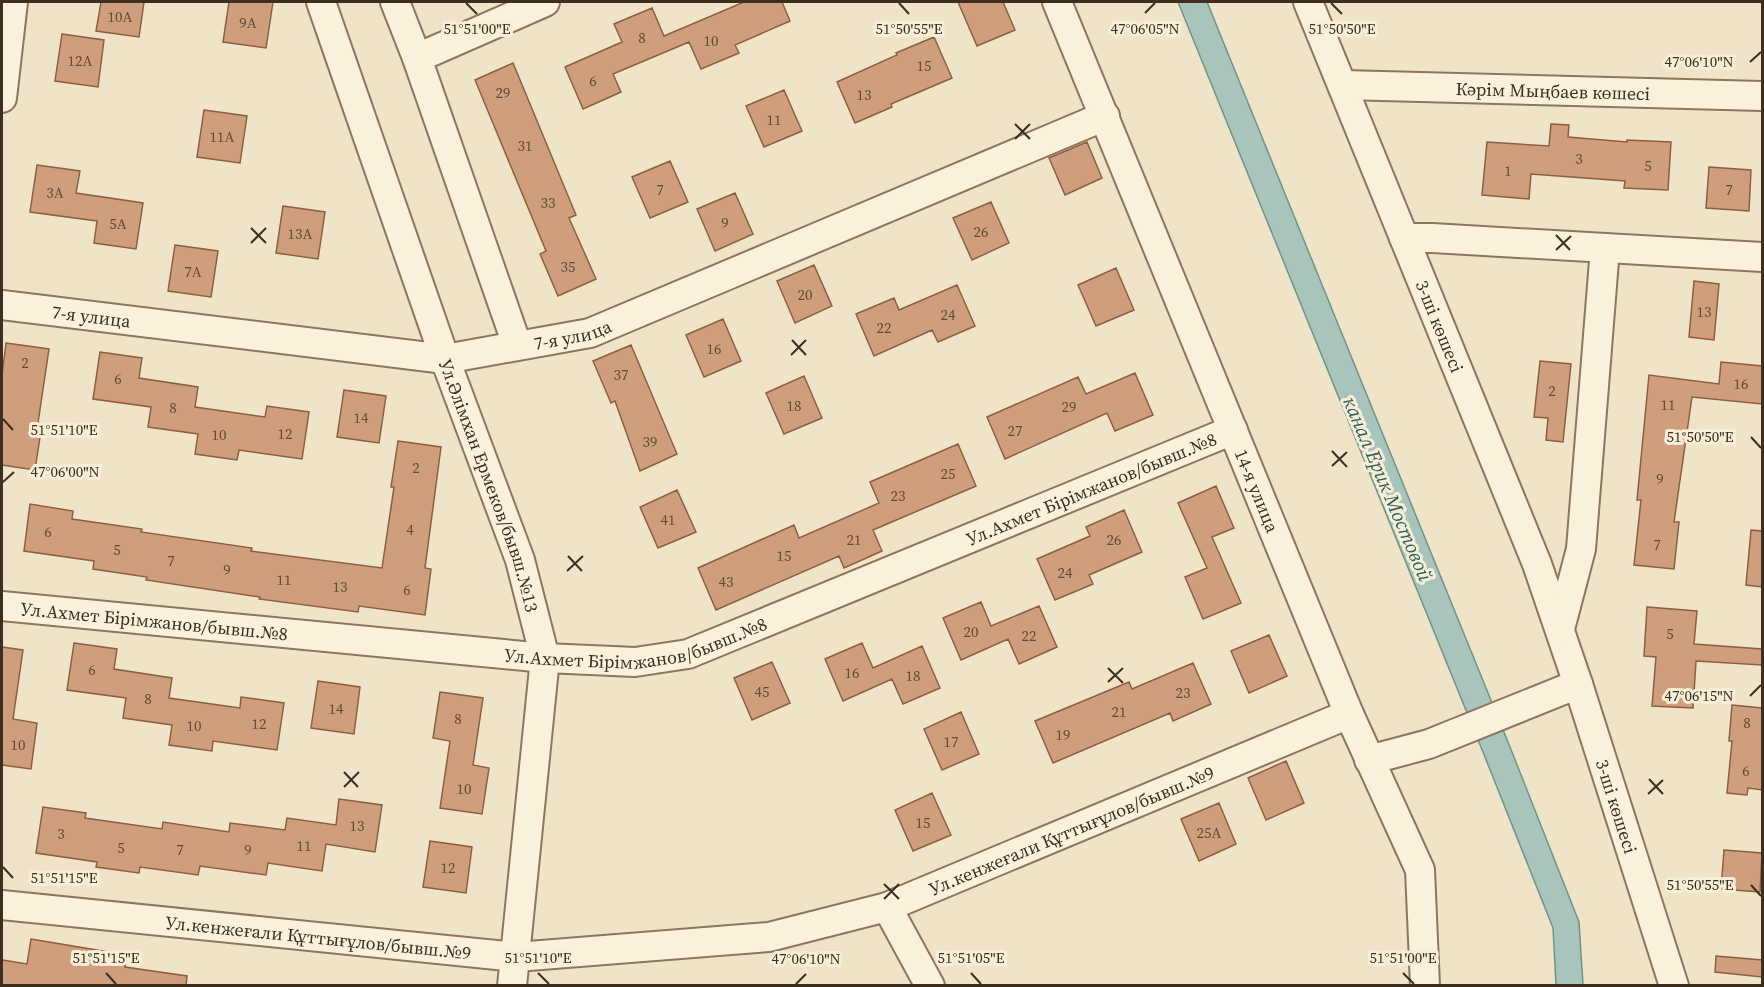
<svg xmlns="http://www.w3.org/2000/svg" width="1764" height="987" font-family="'Source Serif 4',serif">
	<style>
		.water { fill: #a9c4bc; stroke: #6f938a; stroke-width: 1.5 }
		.building { fill: #cf9f7d; stroke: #8d5f41; stroke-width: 1.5 }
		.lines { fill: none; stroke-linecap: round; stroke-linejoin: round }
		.minor-casing { stroke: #8d765c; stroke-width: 32 }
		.minor { stroke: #faf1dc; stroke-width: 28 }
		.ticks { fill: none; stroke: #3d2e20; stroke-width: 2 }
		.labels { text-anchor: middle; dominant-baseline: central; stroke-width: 6; stroke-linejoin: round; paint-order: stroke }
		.number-label { font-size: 15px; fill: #624a37 }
		.street-label { font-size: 18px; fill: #3d2e20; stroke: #f7eed8 }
		.water-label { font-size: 20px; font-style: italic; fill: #2f5d5a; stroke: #f7eed8 }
		.ticks-label { font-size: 15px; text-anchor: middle; fill: #3d2e20; stroke: #f7eed8; stroke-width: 6; stroke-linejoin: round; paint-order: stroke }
	</style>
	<rect width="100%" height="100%" fill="#f0e4c8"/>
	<path class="water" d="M1178,2H1207L1510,747L1579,922L1583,985H1556L1553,928L1485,757Z"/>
	<path class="building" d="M101,2H144L139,37L96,31Z
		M229,2H273L266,48L223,42Z
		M744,2H782L790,21L735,45L739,53L701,69L689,42L613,74L621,92L583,109L565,67L622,42L614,24L652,8L664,36Z
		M958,2H1003L1015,30L977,46Z
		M62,34L104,40L98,87L55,81Z
		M934,37L952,78L891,104L892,107L855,123L837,82L897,55L896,53Z
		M513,63L576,215L569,218L596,279L558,296L540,254L546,251L475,80Z
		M784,90L802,131L764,147L746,106Z
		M204,110L247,116L240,163L197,157Z
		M1551,124L1569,125L1568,137L1627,142V140L1671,142L1668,190L1624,188L1625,181L1531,174L1529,199L1482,195L1487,142L1549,146Z
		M1087,142L1102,178L1065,195L1049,158Z
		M670,161L688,202L650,218L632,177Z
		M37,165L80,171L76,193L143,203L136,249L94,243L97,221L30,212Z
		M1709,167L1751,170L1749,211L1706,208Z
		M735,193L753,234L715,251L697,209Z
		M991,202L1009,243L972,260L953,218Z
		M283,206L325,212L318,259L276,253Z
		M175,245L218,251L211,297L168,291Z
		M814,265L832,306L795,323L777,281Z
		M1116,268L1134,310L1096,326L1078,285Z
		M1694,281L1719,284L1714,340L1689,337Z
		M957,285L975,326L938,342L932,330L874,356L856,314L894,298L899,310Z
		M723,319L741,361L704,377L686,335Z
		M6,343L49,349L38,423L42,424L35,470L2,465V375Z
		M631,345L677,454L640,471L615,401L611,403L593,361Z
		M100,352L142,358L139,378L198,387L195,407L265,417L267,406L309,412L302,459L239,450L237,460L195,454L198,434L148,427L151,407L93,399Z
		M1540,361L1571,364L1563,442L1546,440L1548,418L1534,417Z
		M1721,362L1762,366V404L1692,397L1674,522H1679L1674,569L1634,565L1641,500H1637L1649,375L1719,384Z
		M1135,373L1153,415L1115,431L1107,413L1005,459L987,417L1078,377L1086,394Z
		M804,376L822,418L784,434L766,393Z
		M344,390L386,396L379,443L337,437Z
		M398,441L441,447L425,568L431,569L425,615L359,606L358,612L259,599L260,597L146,580L147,577L93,569L94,561L24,551L30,504L73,511L72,519L142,529L141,532L252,548L251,551L382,568L394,487H391Z
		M958,444L976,486L873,530L882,551L844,568L839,556L716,610L698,568L794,525L799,538L879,503L870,482Z
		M1216,486L1234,528L1212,537L1241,603L1203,619L1185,577L1207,568L1178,503Z
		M677,490L696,532L658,548L640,507Z
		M1124,510L1142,552L1089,575L1093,584L1055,600L1037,559L1090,536L1086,527Z
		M1751,530L1762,531V587L1746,585Z
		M981,602L991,626L1039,606L1057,647L1019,664L1008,639L961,660L943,618Z
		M1647,607L1697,611L1694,644L1762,649V665L1696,661L1693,708L1652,706L1656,657L1644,656Z
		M1269,635L1287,676L1249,693L1231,651Z
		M74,643L117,649L114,669L172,678L169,698L240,708L241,697L284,703L277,750L213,741L212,751L169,745L172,725L123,718L126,698L67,690Z
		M862,643L873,668L922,646L940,688L903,704L892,679L843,701L825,659Z
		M2,647L23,650L13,719L37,723L31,769L2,765Z
		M772,662L790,703L752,720L734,678Z
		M1193,663L1211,704L1173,721L1170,713L1053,763L1035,721L1129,682L1132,689Z
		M318,681L360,687L354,734L311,728Z
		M440,692L483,698L473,765L489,768L482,814L440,808L450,741L433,738Z
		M1732,705L1762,708V790L1748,788L1747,795L1727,793L1732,741H1729Z
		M961,712L979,754L942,770L924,729Z
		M1286,761L1304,803L1266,820L1248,778Z
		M932,793L951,835L913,851L895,810Z
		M339,799L382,805L375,852L326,844L322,871L268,863L266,875L200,866L198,875L140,867L139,873L96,867L97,862L36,853L43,807L86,813L85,818L162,829L163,822L229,832L230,823L285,830L287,818L336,825Z
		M1219,803L1236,844L1199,861L1181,819Z
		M430,841L472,847L466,893L423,887Z
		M1724,850L1762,853L1760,892L1721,889Z
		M31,939L126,955L125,967L187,976L186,986H2V960L27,964Z
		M1716,956L1762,960V977L1715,972Z"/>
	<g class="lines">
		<g class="minor-casing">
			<g id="minor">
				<path id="s1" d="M321,2L445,359L520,560L545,658L512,986"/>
				<path d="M395,2L417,58L517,345"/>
				<path id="s2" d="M1057,2L1349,714L1420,870L1425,986"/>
				<path id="s3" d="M1308,2L1537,564L1578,684L1674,986"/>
				<path d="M417,58L545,2"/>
				<path id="s4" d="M1343,85L1762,96"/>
				<path d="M2,98L13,2"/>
				<path d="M1404,238H1432L1762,257"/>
				<path id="s5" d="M2,305L445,359L590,333L1105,116"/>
				<path id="s6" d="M2,606L545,658L635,662L688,654L1233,430"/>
				<path d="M1560,629L1581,549L1605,248"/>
				<path d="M1369,760L1429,744L1578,684"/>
				<path id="s7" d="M2,905L516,957L769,937L887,907L1349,714"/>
				<path d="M887,907L930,986"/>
			</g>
		</g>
		<use href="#minor" class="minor"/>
	</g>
	<path class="ticks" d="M466,3L477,14M899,3L909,14M1331,3L1342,14M1145,13L1155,3M1750,62L1761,52M1015,124L1030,139M1015,139L1030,124M251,228L266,243M1556,235L1570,250M251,243L266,228M1556,250L1571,236M792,340L806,355M791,355L806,340M3,419L13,430M1751,437L1761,448M1332,451L1347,467M1332,466L1347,452M3,482L14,472M568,556L582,571M567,571L583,556M1108,668L1123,683M1108,682L1123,668M1750,696L1761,685M344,772L358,787M1649,779L1663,794M344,787L359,772M1648,794L1663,780M3,867L13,878M884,884L899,899M1751,885L1761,896M884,899L899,884M106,973L116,984M538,973L549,984M971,973L981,984M1403,973L1414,984M796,984L806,974"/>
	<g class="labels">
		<g class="number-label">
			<text x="120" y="16">10А</text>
			<text x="248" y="22">9А</text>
			<text x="642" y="37">8</text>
			<text x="711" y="40">10</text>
			<text x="80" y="60">12А</text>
			<text x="924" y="65">15</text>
			<text x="593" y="80">6</text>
			<text x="503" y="92">29</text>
			<text x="864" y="94">13</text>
			<text x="774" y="119">11</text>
			<text x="222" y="136">11А</text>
			<text x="525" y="145">31</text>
			<text x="1579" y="158">3</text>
			<text x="1648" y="165">5</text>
			<text x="1508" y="170">1</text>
			<text x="660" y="189">7</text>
			<text x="1729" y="189">7</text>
			<text x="55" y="192">3А</text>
			<text x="548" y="202">33</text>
			<text x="725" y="222">9</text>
			<text x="118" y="223">5А</text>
			<text x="981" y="231">26</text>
			<text x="300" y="233">13А</text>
			<text x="568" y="266">35</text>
			<text x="193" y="271">7А</text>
			<text x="805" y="294">20</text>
			<text x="1704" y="311">13</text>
			<text x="948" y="314">24</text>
			<text x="884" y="327">22</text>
			<text x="714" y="348">16</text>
			<text x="25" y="362">2</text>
			<text x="621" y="374">37</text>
			<text x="118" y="378">6</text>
			<text x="1741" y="383">16</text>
			<text x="1552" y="390">2</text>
			<text x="1668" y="404">11</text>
			<text x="794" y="405">18</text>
			<text x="1069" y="406">29</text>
			<text x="173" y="407">8</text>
			<text x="361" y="417">14</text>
			<text x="1015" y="430">27</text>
			<text x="285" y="433">12</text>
			<text x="219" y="434">10</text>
			<text x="650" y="441">39</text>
			<text x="416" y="467">2</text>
			<text x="948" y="473">25</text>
			<text x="1660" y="478">9</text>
			<text x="898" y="495">23</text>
			<text x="668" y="519">41</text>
			<text x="410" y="529">4</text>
			<text x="48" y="531">6</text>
			<text x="854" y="539">21</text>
			<text x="1114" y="539">26</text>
			<text x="1657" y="544">7</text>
			<text x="117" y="549">5</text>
			<text x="784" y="555">15</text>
			<text x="171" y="560">7</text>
			<text x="227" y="569">9</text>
			<text x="1065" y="572">24</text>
			<text x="284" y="579">11</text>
			<text x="726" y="581">43</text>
			<text x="340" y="586">13</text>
			<text x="407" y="589">6</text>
			<text x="971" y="631">20</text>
			<text x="1670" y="633">5</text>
			<text x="1029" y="635">22</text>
			<text x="92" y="669">6</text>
			<text x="852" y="672">16</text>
			<text x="913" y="675">18</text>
			<text x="762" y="691">45</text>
			<text x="1183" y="692">23</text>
			<text x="148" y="698">8</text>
			<text x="336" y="708">14</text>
			<text x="1119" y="711">21</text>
			<text x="458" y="718">8</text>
			<text x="1747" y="722">8</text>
			<text x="259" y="723">12</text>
			<text x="194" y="725">10</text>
			<text x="1063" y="734">19</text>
			<text x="951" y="741">17</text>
			<text x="18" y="744">10</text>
			<text x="1746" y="770">6</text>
			<text x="464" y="788">10</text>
			<text x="923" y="822">15</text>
			<text x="357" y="825">13</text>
			<text x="1209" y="832">25А</text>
			<text x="61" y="833">3</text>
			<text x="304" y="845">11</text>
			<text x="121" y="847">5</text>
			<text x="180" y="849">7</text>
			<text x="248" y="849">9</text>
			<text x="448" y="867">12</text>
		</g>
		<g class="street-label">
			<text stroke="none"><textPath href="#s4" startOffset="210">Кәрім Мыңбаев көшесі</textPath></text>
			<text stroke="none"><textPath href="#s5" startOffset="90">7-я улица</textPath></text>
			<text stroke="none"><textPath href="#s3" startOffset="350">3-ші көшесі</textPath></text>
			<text stroke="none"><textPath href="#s5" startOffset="576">7-я улица</textPath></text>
			<text stroke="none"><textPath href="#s1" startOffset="512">Ул.Әлімхан Ермеков/бывш.№13</textPath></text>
			<text stroke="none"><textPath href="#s6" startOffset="1125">Ул.Ахмет Бірімжанов/бывш.№8</textPath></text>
			<text stroke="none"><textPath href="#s2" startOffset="528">14-я улица</textPath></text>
			<text stroke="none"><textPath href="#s6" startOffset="153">Ул.Ахмет Бірімжанов/бывш.№8</textPath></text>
			<text stroke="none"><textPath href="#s6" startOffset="639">Ул.Ахмет Бірімжанов/бывш.№8</textPath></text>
			<text stroke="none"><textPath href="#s3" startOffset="862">3-ші көшесі</textPath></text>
			<text stroke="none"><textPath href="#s7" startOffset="1092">Ул.кенжеғали Құттығұлов/бывш.№9</textPath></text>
			<text stroke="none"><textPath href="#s7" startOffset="318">Ул.кенжеғали Құттығұлов/бывш.№9</textPath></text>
		</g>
		<g class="water-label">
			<text transform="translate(1388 489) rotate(67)">канал Ерик Мостовой</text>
		</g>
	</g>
	<g class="ticks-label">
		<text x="1145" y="34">47°06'05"N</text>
		<text x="477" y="34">51°51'00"E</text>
		<text x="909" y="34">51°50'55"E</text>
		<text x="1342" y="34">51°50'50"E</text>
		<text x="1699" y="67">47°06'10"N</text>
		<text x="64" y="435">51°51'10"E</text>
		<text x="1700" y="442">51°50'50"E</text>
		<text x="65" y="477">47°06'00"N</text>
		<text x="1699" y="701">47°06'15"N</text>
		<text x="64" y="883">51°51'15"E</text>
		<text x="1700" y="890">51°50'55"E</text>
		<text x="106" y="963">51°51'15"E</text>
		<text x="538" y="963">51°51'10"E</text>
		<text x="971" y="963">51°51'05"E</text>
		<text x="1403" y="963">51°51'00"E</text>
		<text x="806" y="964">47°06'10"N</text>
	</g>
	<rect width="1764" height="987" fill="none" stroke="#3d2e20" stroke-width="6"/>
</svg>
